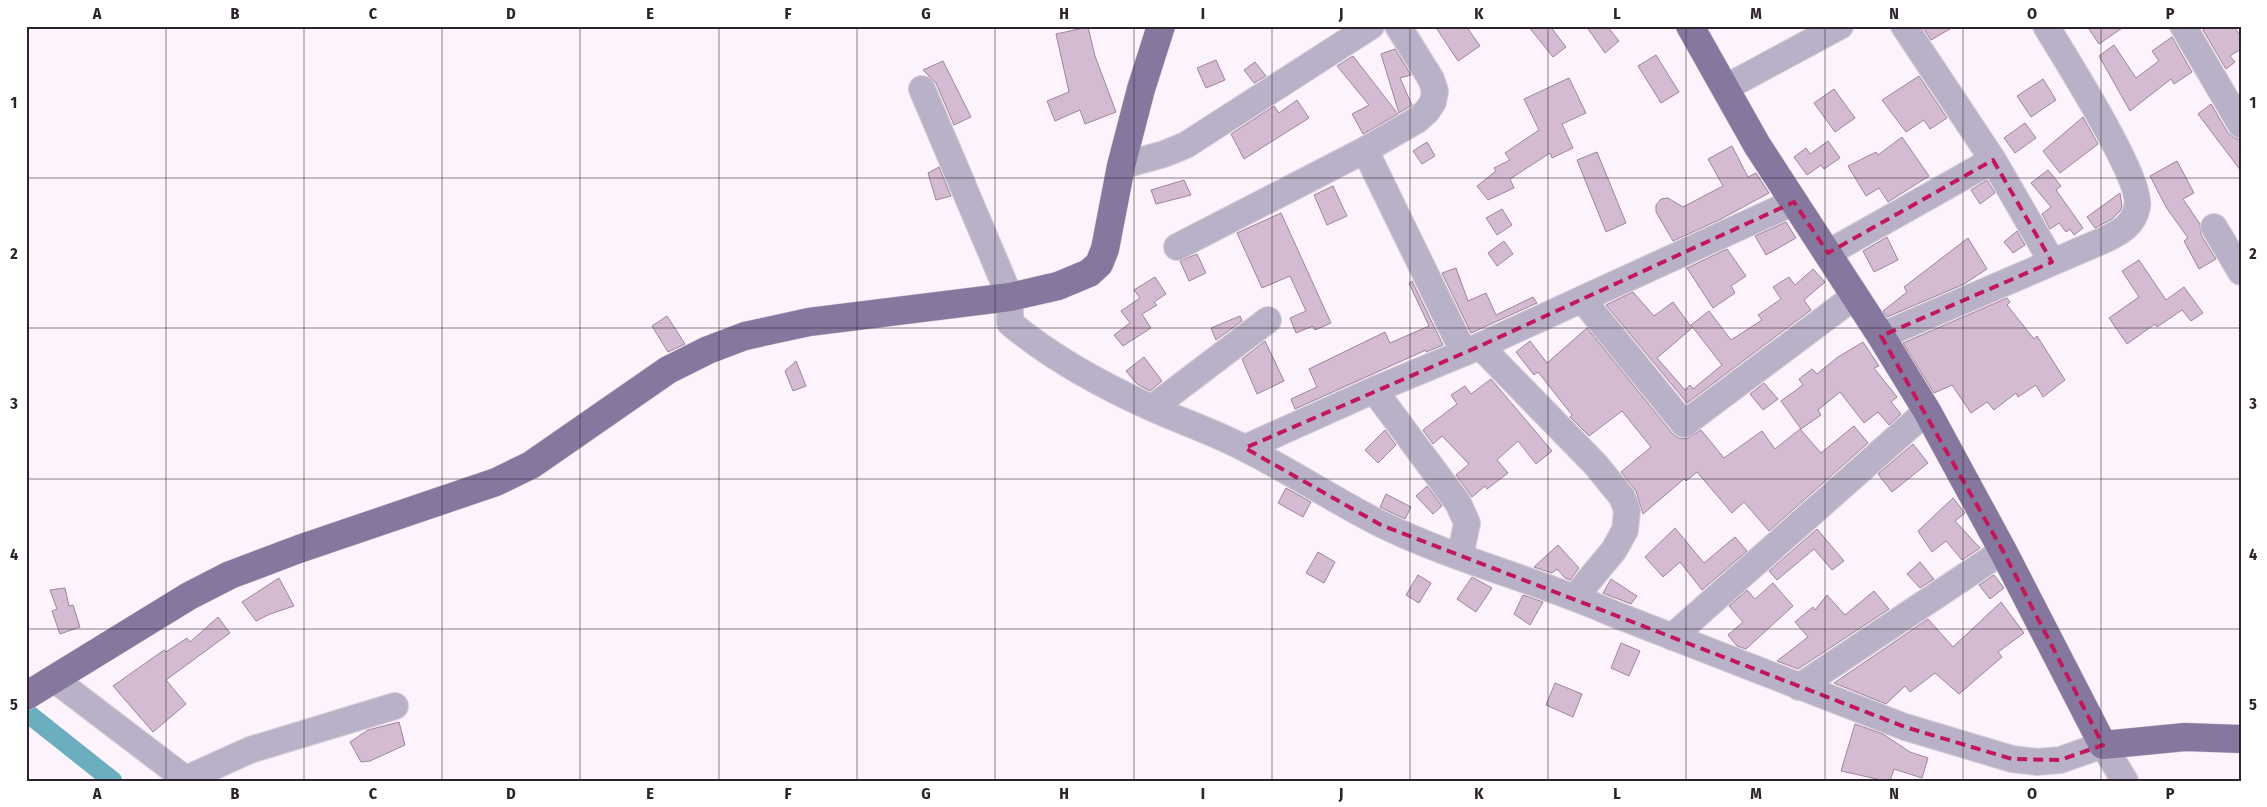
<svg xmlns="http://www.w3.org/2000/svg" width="2267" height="807" font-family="'Fira Sans Condensed',sans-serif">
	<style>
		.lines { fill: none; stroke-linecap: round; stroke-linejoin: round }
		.canal { stroke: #6aaebf; stroke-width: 19 }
		.building { fill: #d5bbd2; stroke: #9d859a }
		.minor-casing { stroke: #d8ced7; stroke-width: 28 }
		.major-casing { stroke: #d8ced7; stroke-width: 29 }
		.minor { stroke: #b9b1c8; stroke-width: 26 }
		.major { stroke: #86779f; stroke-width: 28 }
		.marked { fill: none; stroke: #c2185b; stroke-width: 4; stroke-dasharray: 10 6; stroke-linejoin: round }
		.grid { fill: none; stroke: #2d232c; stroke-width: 1; stroke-opacity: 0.55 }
		.neatline { fill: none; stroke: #2d232c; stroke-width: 2 }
		.grid-label { font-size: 16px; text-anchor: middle; font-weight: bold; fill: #2d232c }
	</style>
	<rect width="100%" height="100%" fill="#fdf3fc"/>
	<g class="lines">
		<path class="canal" d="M26,712L113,781"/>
	</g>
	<path class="building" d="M1435,26H1466L1480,46L1458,61Z
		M1528,26H1550L1566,47L1553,57Z
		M1586,26H1607L1619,41L1605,53Z
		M1922,26H1955L1931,40Z
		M2087,26H2125L2099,44Z
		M2207,26H2233L2241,36V49L2230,56L2235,62L2226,69L2203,30Z
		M1088,27L1095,56L1116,112L1085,124L1080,110L1055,121L1047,101L1069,92L1056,34Z
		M2172,37L2192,72L2174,84L2171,79L2130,111L2099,56L2114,45L2136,78L2159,61L2152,51Z
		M1395,49L1411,75L1400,78L1412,105L1399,113L1381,54Z
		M1656,55L1679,92L1661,103L1638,66Z
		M1353,56L1398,114L1363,134L1352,114L1369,105L1337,66Z
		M1216,60L1225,80L1206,88L1197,68Z
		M943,61L971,117L954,125L936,83L923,70Z
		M1255,62L1266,76L1254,83L1244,70Z
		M1919,76L1947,118L1930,129L1924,120L1906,132L1882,100Z
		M1569,78L1586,113L1562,124L1573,148L1552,158L1550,153L1510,179L1514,188L1488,200L1477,186L1496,171L1494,168L1510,160L1505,153L1539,130L1524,99Z
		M2043,79L2056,100L2031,117L2017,96Z
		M1834,89L1855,118L1835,132L1814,103Z
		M1297,100L1309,118L1244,159L1231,134L1274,106L1279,113Z
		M2211,104L2228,133L2234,138L2241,140V171L2198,114Z
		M2083,117L2098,144L2060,173L2043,151Z
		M2025,123L2036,138L2015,153L2004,138Z
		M1902,137L1929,176L1888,202L1879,188L1866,196L1848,166L1876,152L1878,155Z
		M1828,141L1840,158L1824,169L1821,165L1807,175L1794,157L1806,148L1810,154Z
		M1427,142L1435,156L1422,164L1413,151Z
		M1732,146L1748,177L1756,173L1769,193L1721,219L1673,241L1656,212V205L1661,199L1668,198L1683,207L1723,186L1708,159Z
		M1597,152L1626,223L1606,232L1577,160Z
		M2177,161L2194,193L2183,199L2200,224L2201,235L2216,259L2199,269L2184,241L2188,238L2166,207L2150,176Z
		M939,167L951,196L936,200L928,173Z
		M2048,170L2061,186L2056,190L2083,228L2074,235L2070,229L2066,232L2059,223L2050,229L2042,214L2051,207L2031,183Z
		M1184,180L1191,195L1156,204L1151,190Z
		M1987,180L1995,193L1980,204L1971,190Z
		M1333,186L1347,216L1327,225L1314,195Z
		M2120,193L2122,206L2120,211L2112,219L2095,228L2087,217Z
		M1502,209L1512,225L1497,235L1486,218Z
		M1281,213L1331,323L1315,330L1313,326L1296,333L1290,318L1306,311L1290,276L1262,288L1237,233Z
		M1786,222L1796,238L1766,255L1755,236Z
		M2017,231L2025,245L2013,253L2004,242Z
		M1887,237L1898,260L1874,272L1863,251Z
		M1968,238L1987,269L1964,284L1887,317L1883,311L1907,292L1904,287Z
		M1504,241L1513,254L1497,266L1488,253Z
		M1727,249L1746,276L1731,286L1735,293L1713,308L1687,268Z
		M1197,254L1206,273L1189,281L1180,261Z
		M2139,260L2166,300L2184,287L2203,313L2191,321L2182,310L2157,327L2155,324L2127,344L2109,318L2139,297L2122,271Z
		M1456,268L1468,301L1486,293L1496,315L1533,297L1537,303L1471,333L1442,273Z
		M1813,269L1825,282L1804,300L1811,310L1687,403L1606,305L1633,292L1654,316L1673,302L1692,328L1657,358L1685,390L1690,385L1693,389L1722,365L1691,325L1709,311L1731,340L1762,320L1758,315L1781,299L1773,287L1789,277L1795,285Z
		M1155,277L1166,294L1154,302L1157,305L1142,314L1151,328L1123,346L1114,335L1130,323L1121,311L1140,298L1134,290Z
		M1412,281L1443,345L1426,352V350L1295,409L1291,399L1317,387L1309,369L1385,332L1390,343L1429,326L1409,283Z
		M2007,298L2010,302L2007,305L2034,339L2037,336L2065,380L2043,397L2036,385L2018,397L2016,393L1994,410L1987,402L1971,413L1952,385L1934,393L1903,343Z
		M667,316L685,344L668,352L652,326Z
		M1240,316L1242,321L1216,340L1211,328Z
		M1587,328L1672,433L1678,438L1686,439L1701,430L1724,458L1762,431L1775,449L1800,429L1821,453L1854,426L1868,443L1769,531L1744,502L1732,513L1697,472L1686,481L1684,479L1643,514L1636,491L1621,472L1651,447L1622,411L1589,436L1570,417L1572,415L1538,372L1534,375L1516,352L1530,341L1547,363Z
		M1265,341L1284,381L1257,394L1242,359Z
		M1863,342L1879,366L1874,368L1897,397L1891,402L1901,414L1889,425L1878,412L1864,423L1840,392L1818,410L1821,415L1801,429L1781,401L1803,385L1799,379L1812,369L1817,374L1838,357Z
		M1144,357L1162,381L1150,391L1137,384L1126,371Z
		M796,361L806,386L793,391L785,371Z
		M1491,379L1552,451L1536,464L1518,441L1497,460L1508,473L1487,489L1485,486L1472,497L1456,475L1469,464L1442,436L1433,444L1423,430L1457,404L1451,395L1465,386L1471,394Z
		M1764,383L1778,399L1763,410L1750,394Z
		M1385,430L1396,445L1378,463L1365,450Z
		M1913,444L1928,463L1892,492L1878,474Z
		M1427,486L1442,506L1433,514L1416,496Z
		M1286,488L1311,502L1303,517L1278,503Z
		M1386,494L1411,507L1405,519L1380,507Z
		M1953,498L1965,513L1955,521L1980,548L1962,560L1946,541L1932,552L1918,531Z
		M1675,528L1704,563L1735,537L1747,551L1702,590L1680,562L1663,577L1645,557Z
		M1817,529L1844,561L1832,570L1814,549L1777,580L1769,571Z
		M1558,545L1579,568L1570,580L1565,578L1557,569L1552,573L1534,567Z
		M1318,552L1335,562L1324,583L1306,573Z
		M1920,562L1934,579L1920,588L1907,574Z
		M1418,575L1431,583L1419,603L1406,595Z
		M1994,575L2004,588L1990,599L1979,585Z
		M1472,577L1492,588L1476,612L1457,599Z
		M279,578L294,606L270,614L256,621L242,602Z
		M1611,579L1637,596L1631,604L1603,593Z
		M1773,583L1793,606L1746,649L1737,646L1728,635L1743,622L1729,606L1747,590L1755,599Z
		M65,588L69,606L73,605L80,627L60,634L52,611L57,609L50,590Z
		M1874,591L1889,609L1798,669L1777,661L1808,637L1795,622L1813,607L1815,610L1827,595L1845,615Z
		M1523,595L1543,602L1530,625L1514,614Z
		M2001,602L2024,633L1998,652L2002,657L1959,694L1935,673L1910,692L1905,686L1886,704L1834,683L1928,619L1953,647Z
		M218,617L230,633L166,680L186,704L153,732L113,686L164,650L166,652L187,638L190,642Z
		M1621,643L1640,651L1629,676L1611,668Z
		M1555,683L1582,694L1573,717L1546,705Z
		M399,722L405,745L370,761L361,762L350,742L368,730Z
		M1855,724L1883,734L1910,752L1928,758L1922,778L1894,769L1890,781H1886L1841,771Z"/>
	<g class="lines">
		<g class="minor-casing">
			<path id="minor" d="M1904,26L1993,160L2052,262
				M2183,26L2241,125
				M1725,88L1840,26
				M922,89L1010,297V323C1053,359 1101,385 1152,408C1183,422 1216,433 1246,449C1292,472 1335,501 1381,524C1456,561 1538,580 1614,614L1905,727L2012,759L2037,762L2060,760L2103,745L2125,781
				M1365,150L1464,353
				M1121,166L1164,154L1186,145L1371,26
				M2214,227L2241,272
				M1177,247L1365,150L1417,120L1427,111L1433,102L1435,91L1431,79L1398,26
				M1828,253L1993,160
				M1582,299L1684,424L1855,296
				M1881,336L2104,240C2119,233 2134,225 2137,207C2143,179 2064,56 2046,26
				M1480,346L1596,465L1622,497L1627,510L1625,530L1614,550L1575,597
				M1374,390L1458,503L1467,523L1460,557
				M1152,408L1268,320
				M1245,448L1374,390L1480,346L1794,202
				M1672,637L1927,411
				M54,679L188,781
				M1799,687L2003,551
				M186,779L250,750L395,706"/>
		</g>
		<g class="major-casing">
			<path id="major" d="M1690,26L1757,145L1881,336L1927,411L2003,551L2103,745L2185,737L2241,739
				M26,696L189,596L230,575L299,549L496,482L531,465L668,370L708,350L745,336L809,322L1010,297L1058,286L1089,273L1099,264L1105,249L1121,166L1141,89L1161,26"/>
		</g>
		<use href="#minor" class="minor"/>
		<use href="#major" class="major"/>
	</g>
	<path class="marked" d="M1993,160L2052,262L1881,336L2003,551L2103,745L2060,760L2012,759L1905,727L1381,525L1245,448L1480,346L1794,202L1828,253Z"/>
	<path class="grid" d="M166,26V781M304,26V781M442,26V781M580,26V781M719,26V781M857,26V781M995,26V781M1134,26V781M1272,26V781M1410,26V781M1548,26V781M1686,26V781M1825,26V781M1963,26V781M2101,26V781M26,178H2241M26,328H2241M26,479H2241M26,629H2241"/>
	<rect width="2267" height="807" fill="none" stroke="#ffffff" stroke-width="55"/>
	<rect x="28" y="28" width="2212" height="752" class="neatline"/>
	<g class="grid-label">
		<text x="97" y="19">A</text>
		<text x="235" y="19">B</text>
		<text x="373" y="19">C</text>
		<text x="511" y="19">D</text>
		<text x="650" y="19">E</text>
		<text x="788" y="19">F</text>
		<text x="926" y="19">G</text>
		<text x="1064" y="19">H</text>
		<text x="1203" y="19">I</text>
		<text x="1341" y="19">J</text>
		<text x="1479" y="19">K</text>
		<text x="1617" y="19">L</text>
		<text x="1756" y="19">M</text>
		<text x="1894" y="19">N</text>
		<text x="2032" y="19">O</text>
		<text x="2170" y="19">P</text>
		<text x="14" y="108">1</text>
		<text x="2253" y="108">1</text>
		<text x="14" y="259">2</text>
		<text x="2253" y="259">2</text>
		<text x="14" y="409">3</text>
		<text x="2253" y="409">3</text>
		<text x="14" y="560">4</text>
		<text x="2253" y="560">4</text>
		<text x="14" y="710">5</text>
		<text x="2253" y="710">5</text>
		<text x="97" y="799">A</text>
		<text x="235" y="799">B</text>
		<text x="373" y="799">C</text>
		<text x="511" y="799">D</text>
		<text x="650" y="799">E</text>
		<text x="788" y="799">F</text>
		<text x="926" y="799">G</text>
		<text x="1064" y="799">H</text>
		<text x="1203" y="799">I</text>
		<text x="1341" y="799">J</text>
		<text x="1479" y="799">K</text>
		<text x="1617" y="799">L</text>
		<text x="1756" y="799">M</text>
		<text x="1894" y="799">N</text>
		<text x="2032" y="799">O</text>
		<text x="2170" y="799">P</text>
	</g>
</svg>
